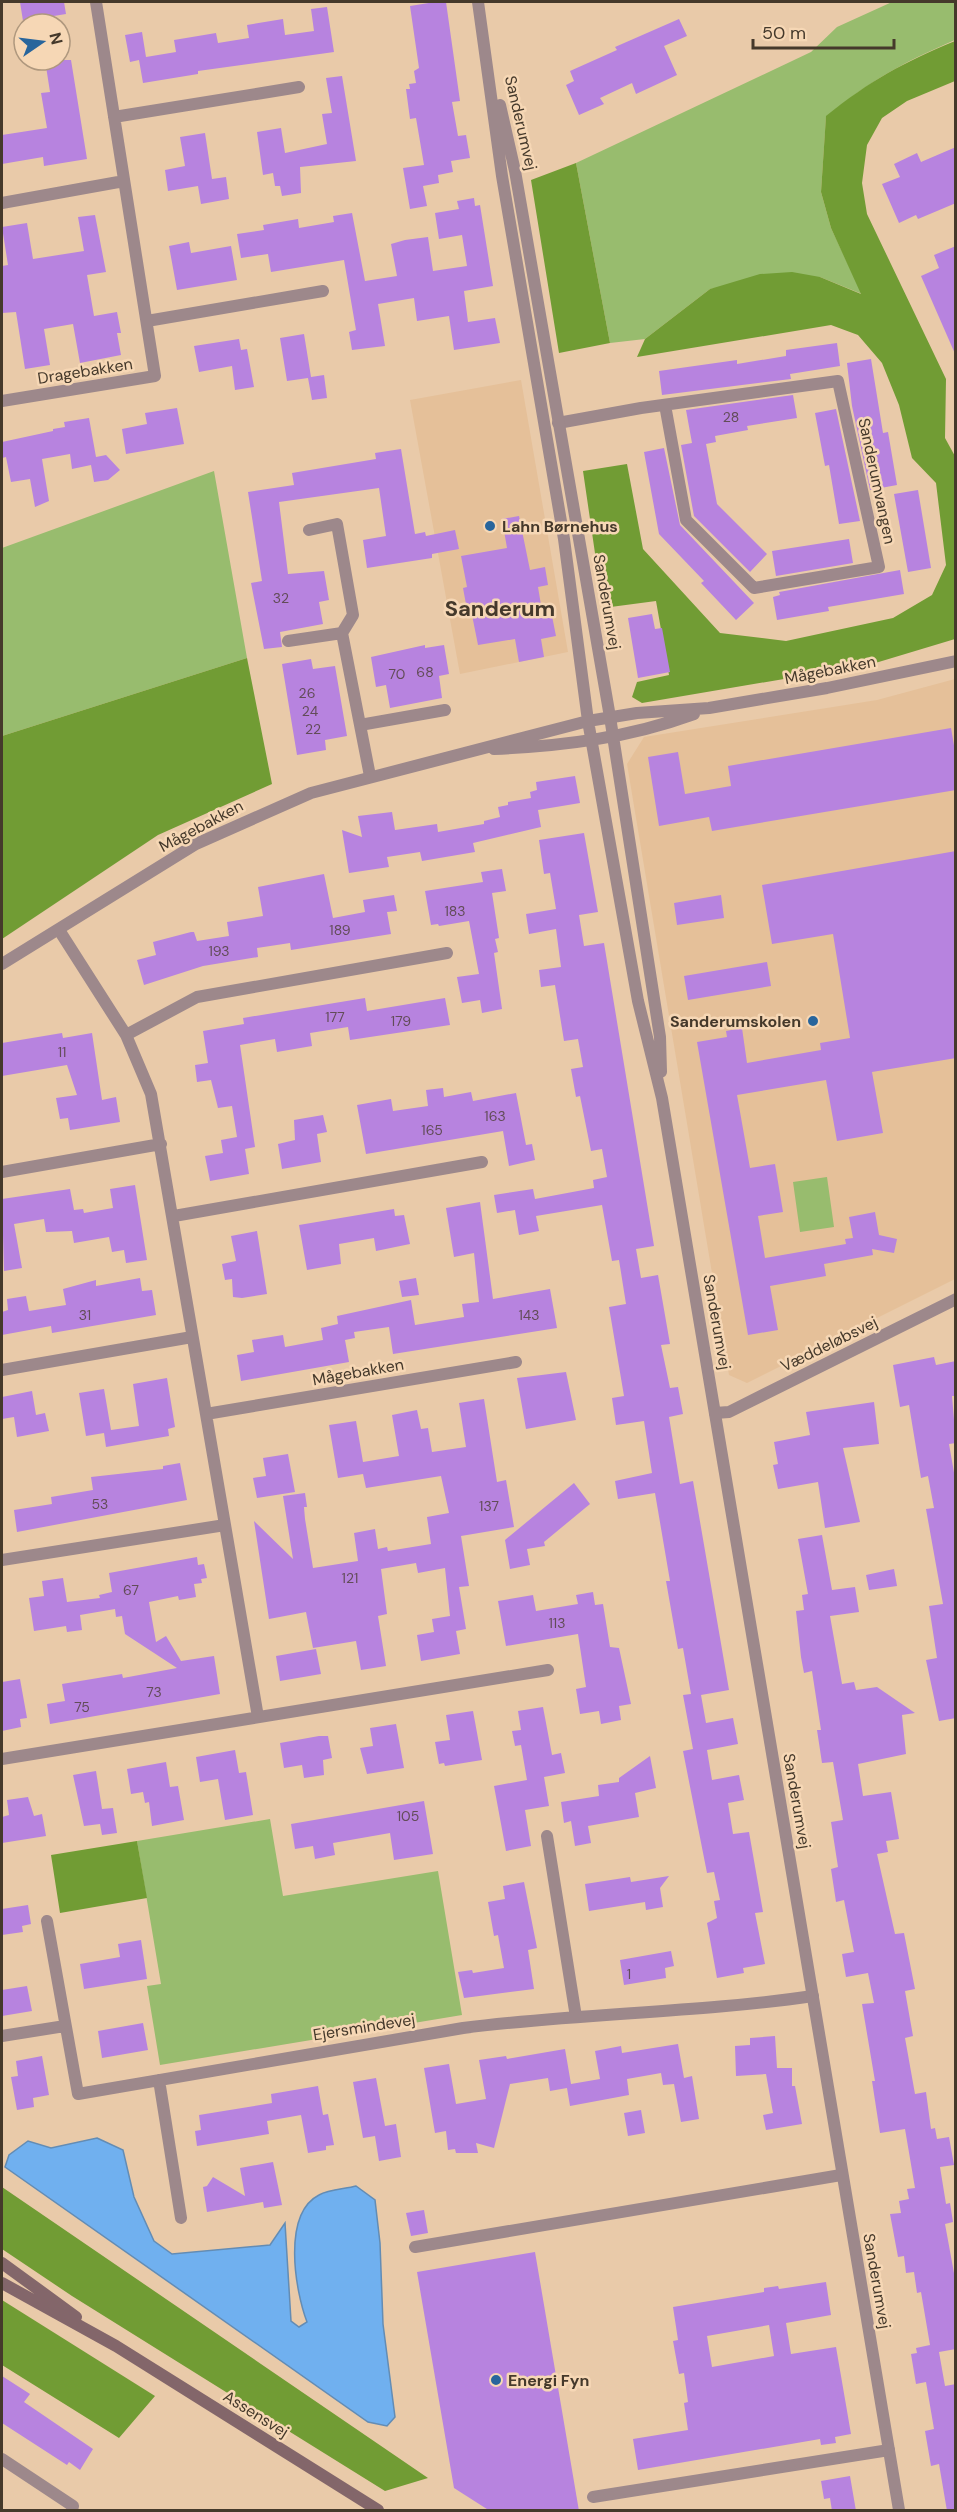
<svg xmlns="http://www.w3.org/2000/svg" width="957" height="2512" font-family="'DM Sans',sans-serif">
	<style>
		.built { fill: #e5c099 }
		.green { fill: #98bc6e }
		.forest { fill: #719c34 }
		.water { fill: #70b0ef; stroke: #638cb4; stroke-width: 1.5 }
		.building { fill: #b783df; fill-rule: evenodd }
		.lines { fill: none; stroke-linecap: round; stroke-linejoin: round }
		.minor { stroke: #9d888b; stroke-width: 12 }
		.tertiary { stroke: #9d888b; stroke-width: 12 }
		.secondary { stroke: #83666a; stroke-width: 12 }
		.poi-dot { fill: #28659c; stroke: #f6d7b5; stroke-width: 2 }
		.labels { text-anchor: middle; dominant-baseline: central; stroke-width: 5; stroke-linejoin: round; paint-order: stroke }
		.number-label { font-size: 14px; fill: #624c58 }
		.street-label { font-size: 16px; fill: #45392b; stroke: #f6d7b5 }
		.poi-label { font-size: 16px; font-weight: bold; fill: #45392b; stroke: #f6d7b5; text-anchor: start }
		.district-label { font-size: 22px; font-weight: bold; fill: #45392b; stroke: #f6d7b5 }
	</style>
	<rect width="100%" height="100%" fill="#e9caa9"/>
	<path class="built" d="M521,380L568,652L460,674L410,400Z
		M955,679V1279L747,1383L729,1375L627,764L644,737L877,700Z"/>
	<path class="green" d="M892,2H955V40C902,63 871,80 826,117L821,192L831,228L862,294L820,277L710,289L645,339L610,343L576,163L811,52L837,27Z
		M214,471L247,658L2,736V548Z
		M827,1177L834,1227L800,1232L793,1182Z
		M270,1819L283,1896L438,1871L462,2015L160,2065L147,1986L161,1984L137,1841Z"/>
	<path class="forest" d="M955,41V81L907,101L882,118L867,145L862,183L867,214L946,379L945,438L956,458L955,639L872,664L642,703L632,697L637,682L669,675L656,601L603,608L583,471L627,464L643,549L720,633L786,641L893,618L932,595L946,565L936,483L912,458L899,405L882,363L858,335L831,325L637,357L645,339L710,289L760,274L792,272L820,277L861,294L831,228L821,192L826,116C871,80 902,63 955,41Z
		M576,163L610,343L559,353L531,180Z
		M247,658L272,784L158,835L2,939V736Z
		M137,1841L147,1898L60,1913L51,1855Z
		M2,2187L428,2478L385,2491L72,2296L2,2249Z
		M2,2300L155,2396L119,2438L2,2365Z"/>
	<path class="water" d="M97,2138L123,2150L134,2197L154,2241L172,2254L270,2245L285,2223L291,2321L299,2327L307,2322C295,2290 282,2214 319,2195C329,2189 345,2189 356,2186L375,2200L380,2243L383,2324L395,2417L387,2426L368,2422L5,2167L9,2155L28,2141L51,2148Z"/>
	<path class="building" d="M20,2H64L66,14L23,21Z
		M435,2H446L460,101L452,102L458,136L466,135L470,158L451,161L453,172L438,175L439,183L423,186L427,206L410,209L403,168L424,165L416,118L410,119L406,89H410L409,84L416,83L414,71L419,68L410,6Z
		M327,7L334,52L198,71V74L143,83L139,60L130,62L125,35L142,32L146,57L176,52L174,40L216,33L218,43L249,38L247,25L283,19L285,35L314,31L311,9Z
		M679,19L687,36L664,46L677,75L636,94L632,83L600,98L604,104L579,115L566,85L574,81L570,71L617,50L615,47Z
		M45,60H71L87,159L44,166L43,157L2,164V135L47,128L41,93L50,92Z
		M342,76L356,161L300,167L301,193L282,196L280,186H275L273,173L263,175L257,132L281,128L285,153L327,144L322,114L332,113L326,78Z
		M205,133L212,179L226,177L229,199L201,204L198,186L168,191L165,170L185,166L180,137Z
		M956,147V203L918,219L916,215L899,223L882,184L900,177L894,164L917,153L921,162Z
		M474,198L475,206L480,205L493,286L464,291L468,322L495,318L500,343L454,350L449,316L417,321L414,298L378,304L385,346L352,350L349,332L356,330L344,260L271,272L268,254L241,258L237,234L264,230L263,225L298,219L299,228L334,222L333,216L352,213L365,281L397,276L391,244L405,240L428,237L433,271L467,266L462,235L439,239L435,213L459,209L457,201Z
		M95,215L106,272L87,275L94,316L117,312L121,333H117L121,355L80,363L73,324L44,329L50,365L25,369L16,312L2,313V266L8,265L2,227L27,223L33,259L84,251L78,217Z
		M189,242L191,253L231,246L237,280L177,290L169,246Z
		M956,246V356L921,276L939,268L934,255Z
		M304,334L311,377L324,375L327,398L312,400L308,378L287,381L280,338Z
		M239,339L241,350L247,349L254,387L235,390L232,366L199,372L194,346Z
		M837,343L840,366L790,374L791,379L662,395L659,371L737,360V364L786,356V350Z
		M871,359L883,433L888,432L897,485L870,490L852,406L847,363Z
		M793,395L797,418L747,426L748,430L715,436L716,442L706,444L717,504L767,554L750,572L694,516L681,445L692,443L686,410Z
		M177,408L184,444L126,454L122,429L147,424L145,413Z
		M836,409L860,521L839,524L829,465L825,466L815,413Z
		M89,418L96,457L106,455L120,470L108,480L94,482L91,465L72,469L70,454L42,459L49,501L35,507L30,479L11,482L6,457L2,458V442L53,431V429L65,427L64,422Z
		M664,448L680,525L754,603L736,620L701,583L704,581L659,534L644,452Z
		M401,449L415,534L425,532L426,536L455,530L459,549L432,554V558L367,568L363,540L386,536L379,488L279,502L288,574L324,571L329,600L319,602L323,624L280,632L282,647L264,649L251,583L262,581L248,492L294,485L292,473L376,459L375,453Z
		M918,490L931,568L908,572L894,494Z
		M519,516L530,570L545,567L548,585L538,587L543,617L552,616L556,636L541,639L544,657L519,662L515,639L478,645L472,615H468L463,588L467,587L461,556L507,548L502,519Z
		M849,539L853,563L776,576L772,551Z
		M900,570L904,594L828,607L829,611L777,620L773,597L780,595L779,592Z
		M652,614L655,629L662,628L670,672L638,678L628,618Z
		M425,645V648L444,645L449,674L439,676L442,698L390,708L386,685L376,687L371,657Z
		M311,659L313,669L335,666L347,736L325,740L326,750L297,755L282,664Z
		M951,728L956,757V790L712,831L709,817L659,826L648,757L678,752L685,794L731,786L728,766Z
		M575,776L580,803L538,810L541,827L473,843L475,852L422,861L420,852L387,857L389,867L349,873L342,830L362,837L358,816L392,812L395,830L437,824L438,832L484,824V821L500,817L498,807L508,805V802L531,798L530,792L537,790L536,782Z
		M584,833L598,912L579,915L584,946L604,943L654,1246L636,1249L641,1278L658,1275L670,1344L661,1345L670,1388L678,1387L683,1414L669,1417L680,1484L693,1481L729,1690L701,1695L706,1723L733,1718L738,1744L707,1750L712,1780L739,1775L744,1800L728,1803L733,1834L749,1832L763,1912L755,1913L765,1964L743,1968L744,1973L717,1978L707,1923L717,1918L714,1901L720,1900L714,1872L707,1873L683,1751L693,1749L683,1695L691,1694L683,1648L678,1649L666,1581H670L655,1493L618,1499L615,1481L652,1473L644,1421L616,1425L612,1398L624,1396L609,1307L626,1304L619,1260L612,1261L602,1205L536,1216L539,1231L519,1235L515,1210L497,1213L494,1195L533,1189L535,1199L594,1188L593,1180L607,1177L602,1149L591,1151L580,1096L576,1097L571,1069L583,1067L578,1039L564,1041L555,985L541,987L539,970L561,967L556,929L529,934L526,914L556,909L550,873L544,874L539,840Z
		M956,851V1058L872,1072L883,1133L837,1141L826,1080L737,1095L750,1168L775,1164L783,1212L758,1216L765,1258L846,1244L845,1239L853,1238L849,1217L875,1212L879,1235L897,1239L894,1253L872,1249L873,1255L824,1264L826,1276L770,1286L778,1330L748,1335L697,1042L727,1037L726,1031L742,1028L747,1063L821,1050L820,1043L850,1038L833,934L772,944L762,885Z
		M502,869L506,891L492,893L499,938L495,939L498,952L494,953L502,1009L482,1013L480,1000L462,1003L457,977L479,974L469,921L439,926L438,924L431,925L425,891L483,882L481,872Z
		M324,874L333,918L365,912L363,900L394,895L397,911L387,912L391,934L291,950L290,943L257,948L258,957L203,966L144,985L137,960L156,955L153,942L191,932H194L197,941L229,936L227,922L263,916L258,887Z
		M721,895L724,918L677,925L674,903Z
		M767,962L771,986L688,1000L684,976Z
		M365,998L367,1011L445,998L450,1025L350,1040L348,1027L310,1033L312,1046L277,1052L275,1039L240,1045L255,1147L245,1149L249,1174L210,1181L205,1156L223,1153L221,1140L237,1137L232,1106L218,1108L211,1080L197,1082L195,1065L208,1063L203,1031L244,1024L243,1018Z
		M62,1033L63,1038L92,1033L102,1100L116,1097L120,1122L70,1130L68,1118L60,1119L56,1098L77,1095L67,1065L2,1076V1043Z
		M443,1088L444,1097L471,1092L473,1101L516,1093L526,1145L532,1144L535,1160L509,1166L503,1131L366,1154L357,1105L391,1099L393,1111L428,1106L426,1090Z
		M323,1115L327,1132L317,1134L321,1162L282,1169L278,1144L295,1140L294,1120Z
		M135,1185L147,1260L126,1263L124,1250L112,1252L109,1237L74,1243L72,1231L46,1232L44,1219L14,1224L22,1268L4,1271L2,1199L70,1189L74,1210L83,1209L84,1213L113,1208L110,1189Z
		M480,1202L493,1299L550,1289L557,1328L393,1354L389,1327L354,1332L355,1338L345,1340L349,1362L241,1381L237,1355L254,1352L252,1340L283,1335L285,1347L323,1340L321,1328L338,1324L337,1316L411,1300L415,1325L464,1317L462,1304L479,1302L474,1253L454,1257L446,1208Z
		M394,1209L395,1216L404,1215L410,1244L376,1251L374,1238L339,1244L341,1264L307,1270L299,1225Z
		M257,1231L267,1294L242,1298L233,1297L232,1279L225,1280L222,1264L236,1261L231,1236Z
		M140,1278L142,1291L152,1290L156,1315L52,1333L51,1326L2,1335V1312L8,1310L7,1299L26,1296L29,1311L66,1305L63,1289L96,1280V1286Z
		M416,1278L419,1295L402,1297L399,1281Z
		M934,1357L936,1365L956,1361V1396H952L956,1443L949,1444L956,1484V1718L939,1721L926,1660L937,1658L929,1606L943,1604L926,1509L934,1508L928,1476L921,1478L909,1405L900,1407L893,1365Z
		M566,1372L576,1420L526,1429L517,1378Z
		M167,1378L175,1427L168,1429L169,1436L106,1447L104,1433L86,1436L79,1393L104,1389L111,1430L139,1426L133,1384Z
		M32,1391L36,1415L45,1413L49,1431L17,1437L14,1417L2,1419V1397Z
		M484,1399L497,1482L506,1480L514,1527L461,1536L469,1586L459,1587L466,1629L456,1631L460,1654L421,1661L417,1635L434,1632L432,1619L450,1616L445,1568L418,1573L416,1563L381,1569L387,1614L378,1616L386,1666L361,1670L356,1641L313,1648L306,1612L269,1619L254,1521L293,1559L283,1496L305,1493L307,1507H304L305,1519L313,1568L358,1561L354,1533L375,1529L378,1549L387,1547L388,1551L431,1544L427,1517L449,1513L441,1476L366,1488L363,1474L338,1478L329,1425L356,1421L363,1462L399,1456L392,1415L417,1410L421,1429L428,1428L432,1452L466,1447L459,1403Z
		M874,1402L879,1444L843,1448L860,1522L825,1528L818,1482L778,1489L773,1465L778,1464L774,1442L810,1435L806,1412Z
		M288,1454L295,1492L257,1498L253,1478L266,1476L263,1458Z
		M180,1463L187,1500L17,1532L14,1510L52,1504L51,1497L93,1490L91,1477L163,1469V1466Z
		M574,1483L590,1504L544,1542L545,1546L527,1549L530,1565L510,1569L505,1540Z
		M822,1535L832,1590L855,1587L859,1612L830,1616L842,1684L854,1682L856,1690L877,1687L915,1713L902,1715L906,1754L858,1764L863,1796L891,1792L899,1839L886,1841L888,1852L877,1854L895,1934L904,1933L915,1989L905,1991L913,2036L905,2038L915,2094L926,2092L931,2129L935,2128L937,2139L949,2137L954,2165L940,2167L946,2204L950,2203L953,2222L945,2224L956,2284V2349L939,2352L945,2386L956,2384V2511H947L939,2464L931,2466L925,2431L934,2429L926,2382L916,2384L911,2354L917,2353L916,2348L930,2345L921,2292L917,2293L914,2272L906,2273L904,2256L898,2257L890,2214L901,2213L899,2201L909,2199L907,2189L915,2188L905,2129L880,2133L872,2081H875L862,2004L874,2003L868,1973L846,1977L842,1954L854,1952L844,1900L836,1902L831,1869L838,1867L831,1822L843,1820L833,1762L822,1763L817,1730H821L812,1671L804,1673L801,1657L796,1611L804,1610L802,1595L808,1594L798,1539Z
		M197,1557L198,1565L204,1564L207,1578L201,1579L202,1583L194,1584L196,1597L179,1600L178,1596L149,1602L156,1642L166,1636L181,1661L214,1656L220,1694L50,1724L47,1704L65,1701L62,1684L122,1674L123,1678L177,1668L125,1634L122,1616L116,1617L115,1609L80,1615L82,1630L67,1632L66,1626L34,1631L29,1598L44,1596L42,1581L63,1578L67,1602L100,1598L99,1595L112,1592L109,1573Z
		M894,1569L897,1586L869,1590L866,1575Z
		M593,1592L595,1605L603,1604L610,1647L619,1648L631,1704L619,1706L621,1720L601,1724L599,1711L580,1714L576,1689L586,1687L578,1634L506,1646L498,1601L533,1595L536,1611L578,1604L576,1595Z
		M316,1649L321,1674L280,1681L276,1656Z
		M20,1679L27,1718L20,1719L21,1727L2,1731V1682Z
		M543,1707L552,1755L561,1753L565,1773L544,1777L549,1806L525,1810L531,1846L506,1851L494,1786L527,1780L521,1745L515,1746L512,1731L521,1730L518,1711Z
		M473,1711L482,1760L445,1766L444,1763L439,1764L435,1742L450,1740L446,1715Z
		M396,1724L404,1768L367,1774L360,1748L373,1746L370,1728Z
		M319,1736H328L332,1758L323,1760L324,1775L304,1778L302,1765L284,1768L280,1743Z
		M235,1750L239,1773L246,1772L253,1815L225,1820L218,1779L200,1782L196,1757Z
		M650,1756L656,1788L635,1793L639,1817L588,1826L591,1843L575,1846L571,1821L564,1823L561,1802L599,1796L598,1785L619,1782V1778Z
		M166,1762L170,1787L178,1786L184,1820L152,1826L149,1802L145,1803L143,1792L131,1794L127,1769Z
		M96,1771L102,1809L113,1808L117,1833L102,1835L100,1824L84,1826L73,1775Z
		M28,1797L34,1816L42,1814L46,1836L2,1843V1817L9,1815L7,1800Z
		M424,1801L433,1854L394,1860L390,1833L333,1843L335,1855L315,1859L313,1846L295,1849L291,1824Z
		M669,1876L660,1888L663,1907L646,1910L645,1902L589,1911L585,1884L630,1877L631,1882Z
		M524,1882L537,1948L528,1950L534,1989L464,1998L458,1972L472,1970L473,1973L504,1968L498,1935L494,1936L488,1902L505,1899L503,1886Z
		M28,1905L31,1924L22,1926L23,1932L2,1935V1909Z
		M141,1940L147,1979L84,1989L80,1964L120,1957L118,1944Z
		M671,1951L674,1966L665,1968L666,1978L624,1985L620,1960Z
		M27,1986L32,2011L2,2016V1990Z
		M143,2023L148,2050L102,2058L98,2031Z
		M775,2036L777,2068H792V2086H795L802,2124L766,2130L763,2115L773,2113L766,2074L736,2076L735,2046L750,2045V2038Z
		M678,2044L684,2078L692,2076L699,2119L681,2122L674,2084L663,2085L661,2073L627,2079L629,2095L570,2106L567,2088L550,2091L548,2078L510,2084L494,2148L476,2143L478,2153H456L455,2149L448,2150L446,2131L435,2133L424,2068L449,2064L456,2104L486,2099L479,2060L506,2056L507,2059L565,2049L571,2084L600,2079L595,2051L621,2046L622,2053Z
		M42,2056L49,2095L33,2098L34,2107L17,2110L11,2077L18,2076L16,2061Z
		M376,2078L385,2126L396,2124L401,2157L379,2161L375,2136L363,2138L353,2082Z
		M318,2086L323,2115L328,2114L334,2145L326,2146V2150L308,2153L301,2115L267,2121L269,2134L197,2146L195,2131L201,2130L199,2115L272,2103L271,2094Z
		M641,2110L645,2133L628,2136L624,2113Z
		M273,2162L282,2205L264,2208L263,2202L207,2212L203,2187L207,2186L213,2177L245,2196L240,2168Z
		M424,2210L428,2233L411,2236L406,2213Z
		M535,2252L579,2511H490L454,2488L417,2272Z
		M826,2282L831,2315L786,2323L791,2354L836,2347L851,2434L835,2437L836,2443L821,2445L820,2439L638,2470L633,2439L688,2430L684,2403L688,2402L684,2373L679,2374L673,2341L678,2340L673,2307L764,2292V2288L778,2286L779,2289ZM769,2325L774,2356L712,2367L707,2336Z
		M2,2376L30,2394L24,2402L93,2449L80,2470L69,2462L67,2465L2,2423Z
		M850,2476L856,2511H832L830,2498L824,2499L821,2481Z"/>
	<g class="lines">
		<path class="minor" d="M114,117L299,87
			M2,203L124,181
			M147,321L323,291
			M2,401L155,376L96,2
			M558,423L641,408L838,381L879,567L754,588L686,520L665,405
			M309,530L337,524L353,615L342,633L370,776
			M288,641L342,633
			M360,725L445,710
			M59,930L126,1035L151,1094L258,1717
			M126,1035L197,997L447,953
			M2,1172L161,1144
			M174,1216L482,1162
			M2,1370L192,1337
			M715,1413L729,1412L956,1299
			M206,1414L516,1362
			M2,1560L225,1525
			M2,1759L548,1670
			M547,1836L576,2017
			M47,1921L78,2094L463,2028C580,2013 697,2013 813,1996
			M2,2036L65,2026
			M159,2080L181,2218
			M415,2247L841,2175
			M2,2459L73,2506L72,2510
			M593,2497L889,2450"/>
		<path class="tertiary" d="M478,2L502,176L564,539L588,721L638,1001L662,1098L899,2510
			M500,105L515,171L610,717L660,1037L661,1072
			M494,749C563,746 628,738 694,714
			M2,964L196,844L311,793L588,721L637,713L709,708L827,688L956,661"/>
		<path class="secondary" d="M2,2263L76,2317
			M2,2283L116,2346L378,2510"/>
	</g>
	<g class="poi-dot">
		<circle cx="490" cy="526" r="6"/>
		<circle cx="813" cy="1021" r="6"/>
		<circle cx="496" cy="2380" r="6"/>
	</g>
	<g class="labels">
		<g class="number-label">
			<text x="731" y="417">28</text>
			<text x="281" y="598">32</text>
			<text x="425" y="672">68</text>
			<text x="397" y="674">70</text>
			<text x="307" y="693">26</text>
			<text x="310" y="711">24</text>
			<text x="313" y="729">22</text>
			<text x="455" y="911">183</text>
			<text x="340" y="930">189</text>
			<text x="219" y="951">193</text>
			<text x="335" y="1017">177</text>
			<text x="401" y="1021">179</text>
			<text x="62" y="1052">11</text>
			<text x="495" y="1116">163</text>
			<text x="432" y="1130">165</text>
			<text x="85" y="1315">31</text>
			<text x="529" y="1315">143</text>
			<text x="100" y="1504">53</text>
			<text x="489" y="1506">137</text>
			<text x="350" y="1578">121</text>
			<text x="131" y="1590">67</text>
			<text x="557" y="1623">113</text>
			<text x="154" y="1692">73</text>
			<text x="82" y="1707">75</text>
			<text x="408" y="1816">105</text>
			<text x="629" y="1974">1</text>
		</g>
		<g class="street-label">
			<text transform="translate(521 123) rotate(77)">Sanderumvej</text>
			<text transform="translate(85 371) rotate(-9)">Dragebakken</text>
			<text transform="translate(877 481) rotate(78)">Sanderumvangen</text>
			<text transform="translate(607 602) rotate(80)">Sanderumvej</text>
			<text transform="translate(830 670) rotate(-11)">Mågebakken</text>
			<text transform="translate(201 826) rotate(-28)">Mågebakken</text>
			<text transform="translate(717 1322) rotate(80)">Sanderumvej</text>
			<text transform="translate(829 1344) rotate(-26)">Væddeløbsvej</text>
			<text transform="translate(358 1372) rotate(-10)">Mågebakken</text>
			<text transform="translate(797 1801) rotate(80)">Sanderumvej</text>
			<text transform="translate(364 2027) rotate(-9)">Ejersmindevej</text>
			<text transform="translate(877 2281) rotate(80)">Sanderumvej</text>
			<text transform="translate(256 2414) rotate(32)">Assensvej</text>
		</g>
		<g class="poi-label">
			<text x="502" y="526">Lahn Børnehus</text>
			<text x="801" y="1021" text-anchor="end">Sanderumskolen</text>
			<text x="508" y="2380">Energi Fyn</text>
		</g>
		<g class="district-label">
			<text x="500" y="608">Sanderum</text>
		</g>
	</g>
	<rect width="957" height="2512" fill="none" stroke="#45392b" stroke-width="6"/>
	<g transform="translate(42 42) rotate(76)"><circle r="28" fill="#f6d7b5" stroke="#af987e" stroke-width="1.5"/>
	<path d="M0-4.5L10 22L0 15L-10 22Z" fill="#28659c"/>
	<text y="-9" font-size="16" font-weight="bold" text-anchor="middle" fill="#45392b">N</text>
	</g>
	<path d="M753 39v9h141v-9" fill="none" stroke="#45392b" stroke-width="3"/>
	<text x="762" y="39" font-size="18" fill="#45392b" stroke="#f6d7b5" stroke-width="4.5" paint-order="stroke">50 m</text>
</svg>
